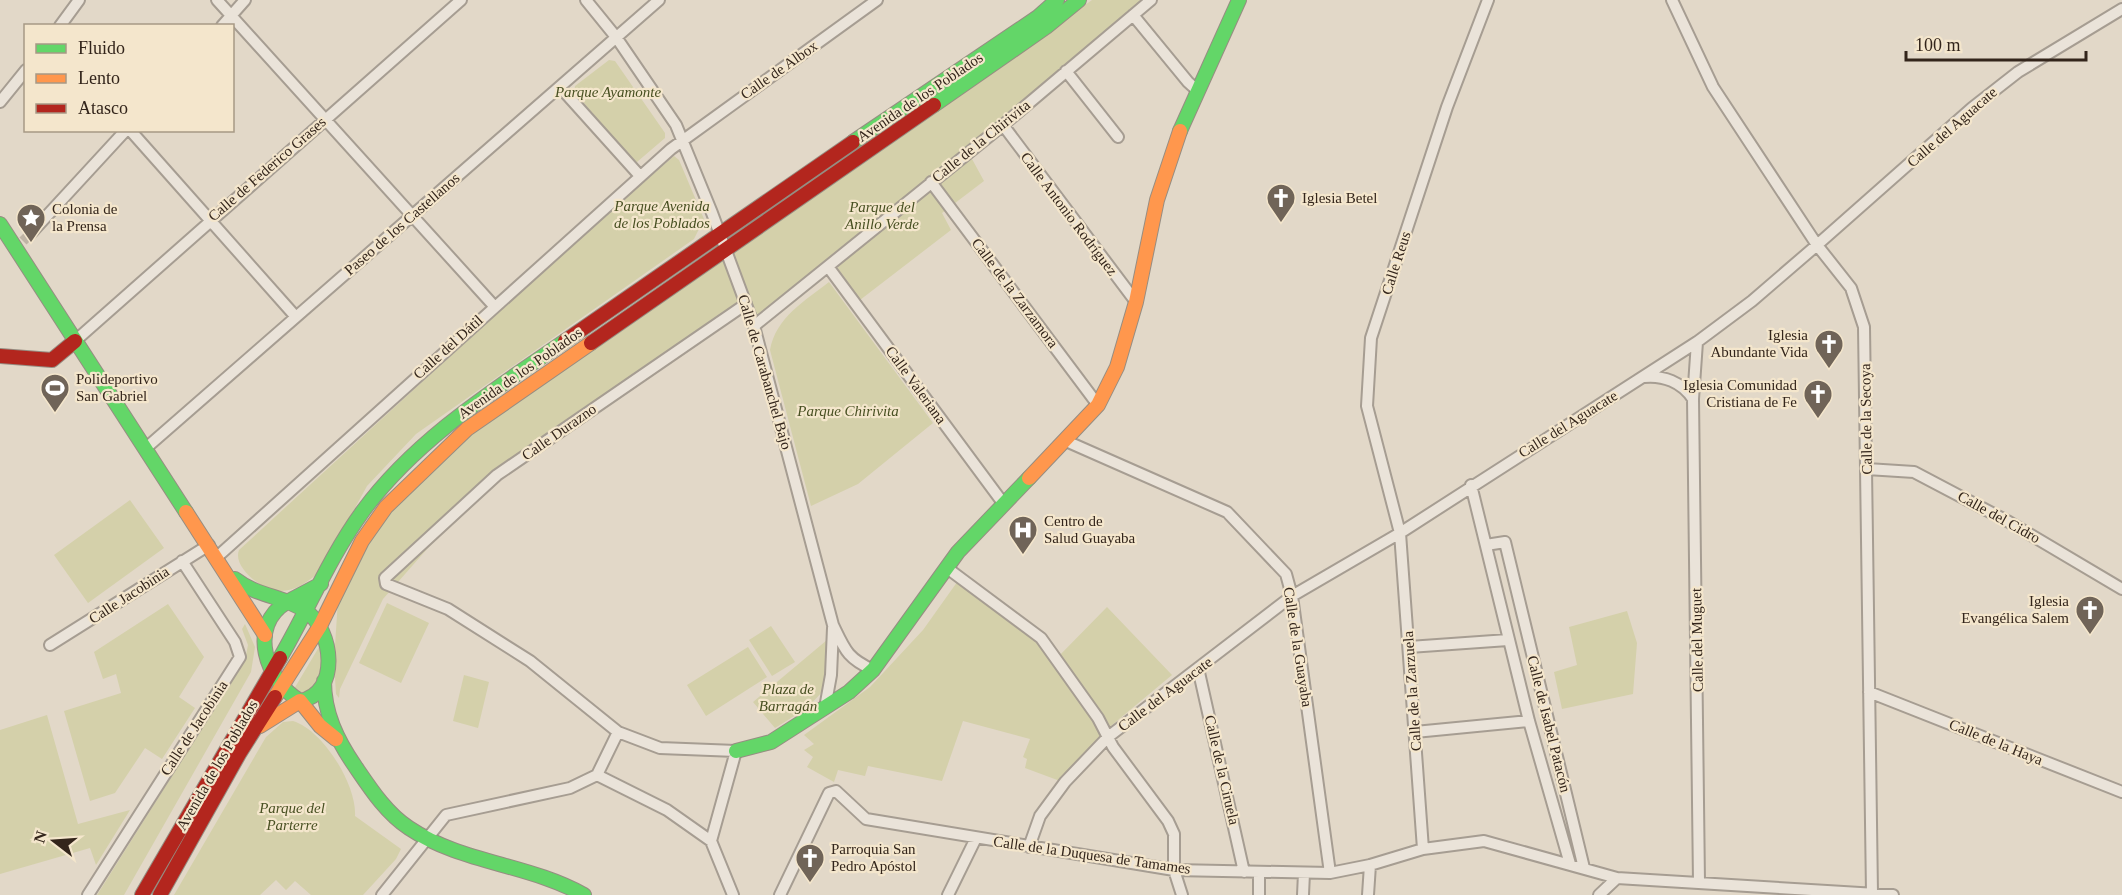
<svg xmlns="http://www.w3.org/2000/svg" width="2122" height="895" font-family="Georgia,serif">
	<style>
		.green { fill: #d4d0aa }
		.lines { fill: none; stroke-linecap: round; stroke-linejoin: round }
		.street-tunnel { stroke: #bfb4a5; stroke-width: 10; stroke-dasharray: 10 5; stroke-linecap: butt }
		.street-casing { stroke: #a69d92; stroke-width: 14 }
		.fast-casing { stroke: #968d82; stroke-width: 16 }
		.slow-casing { stroke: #968d82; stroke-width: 16 }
		.jam-casing { stroke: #968d82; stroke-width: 16 }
		.street { stroke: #eae3d9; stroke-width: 10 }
		.fast { stroke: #63d668; stroke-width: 14 }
		.slow { stroke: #ff974d; stroke-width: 14 }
		.jam { stroke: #b3261e; stroke-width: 14 }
		.labels { text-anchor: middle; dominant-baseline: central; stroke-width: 4.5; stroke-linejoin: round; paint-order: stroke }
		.street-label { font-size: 15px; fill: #33251b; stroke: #f4e6cc }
		.park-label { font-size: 15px; font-style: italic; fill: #485022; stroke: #f4e6cc }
		.poi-label { font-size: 15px; fill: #33251b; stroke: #f4e6cc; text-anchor: start }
	</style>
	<rect width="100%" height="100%" fill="#e2d8c8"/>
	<path class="green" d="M1092,0H1144L966,148L984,181L942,213L951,230L860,300L832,260L752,321L746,304L495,472L383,599L340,689L339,698L336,694L334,662L338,599L389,506L478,429L890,144Z
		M609,60L615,61L665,133V138L637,162L632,161L574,91L575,86Z
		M674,156L679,160L704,219L694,239L416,434L367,486L321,570C310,581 294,592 279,591C263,591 232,567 239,550L579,238Z
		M829,282L933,423L858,484L811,506L770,350C776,317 805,301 829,282Z
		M130,500L164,548L88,603L54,555Z
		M960,578L1041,638L1056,659L1107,607L1172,675L1112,725L1060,781L1025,768L1027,759L1023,757L1030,739L963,721L942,781L868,766L865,776L838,770L834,782L807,767L813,757L804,750L814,744L804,735L870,687L923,630Z
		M387,603L429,623L401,683L359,663Z
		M168,604L204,657L179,697L195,708L162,759L145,748L115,793L90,801L64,711L121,693L116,674L103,679L94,652Z
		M1627,611L1637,643L1633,694L1562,709L1554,672L1577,665L1569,627Z
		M245,624L255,647L251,672L124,895H97L245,660L248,645L242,629Z
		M771,626L795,662L772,676L749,640Z
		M833,635C832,647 833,661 831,673C826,698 795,716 775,728L753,702Z
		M319,647C326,662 318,690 300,694L294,689Z
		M748,647L767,677L706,716L687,685Z
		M464,675L489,682L478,728L453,721Z
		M47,715L78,824L130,810L96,865L90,848L0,874V730Z
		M293,721C323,730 357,785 355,816L401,849L396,859L363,895H311L295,881L286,890L276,880L260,895H174L266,737L283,722Z"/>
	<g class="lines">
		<path class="street-tunnel" d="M23,241L32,232"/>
		<g class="street-casing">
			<path id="street" d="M217,0L494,306
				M586,0L616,37L676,125L712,213L754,326L833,625C845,650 847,658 873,670
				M1672,0L1713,87L1817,245L1851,288L1864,327L1872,893
				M1133,15L1188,82L1198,91
				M60,26L79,0
				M222,26L245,0
				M1066,71L1118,137
				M560,87L640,176
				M0,102L26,70
				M1003,125L1136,302
				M130,130L296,317
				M931,182L1098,405
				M32,232L126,130
				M829,268L1003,503
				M754,326L1003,125L1151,0
				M75,341L461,0
				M1697,342L1693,399L1699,882
				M1644,377C1663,375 1682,382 1693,399
				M1066,441L1227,512L1286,574L1292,596L1330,873
				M146,448L659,0
				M1867,469L1914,472L2009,522L2122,589
				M1471,485L1529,721L1570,864
				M1486,545L1505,542L1584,868
				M217,557L671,149L877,0
				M947,568L1041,638L1098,718L1113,747L1168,821L1174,834V870L1182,895
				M50,645L209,545
				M1409,647L1508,640
				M1198,668L1244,872
				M1869,692L2122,792
				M825,708L831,675L833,628
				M1415,732L1529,721
				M597,775L667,810L711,841L733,895
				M597,775L618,732
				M711,841L736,751L660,748L618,732L530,661L448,609L386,584L385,578L497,475L746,304
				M1029,847L1040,816L1065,782L1108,737L1172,688L1292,596L1400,533L1697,342L1752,301L1817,245L1972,108L2018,72L2122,9
				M1423,849L1400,533L1367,406L1371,338L1447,107L1488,0
				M88,895L240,657L235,642L182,561
				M382,895L446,815L570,788L597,775
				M780,895L829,793L836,791L866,819L1174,870L1330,873L1370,865L1423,849L1484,841L1617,878L1893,895
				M948,895L976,838
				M1259,895V872
				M1303,895L1304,873
				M1368,895L1370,865
				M1599,895L1617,878"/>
		</g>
		<g class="fast-casing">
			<path id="fast" d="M934,105L1046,27L1079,0
				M1180,131L1239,0
				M853,142L1038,17L1057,0
				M0,224L186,512
				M235,579C258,597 284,596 306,611C333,630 341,693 300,701C266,681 247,626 287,602L321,584
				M280,658C308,610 330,556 363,511C415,440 494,390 565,341
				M324,681C324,713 337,740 355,766C370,788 386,813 409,828C461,863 529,864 584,895
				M736,751L771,742L849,692L873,670L958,552L1029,478"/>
		</g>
		<g class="slow-casing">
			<path id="slow" d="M1029,478L1098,405L1117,367L1136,302L1157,200L1180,131
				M186,512L265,635
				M275,697L320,626L362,541L386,507L467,429L591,343
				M300,701L320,726L336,739
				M260,726L300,701"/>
		</g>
		<g class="jam-casing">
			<path id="jam" d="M565,341L853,142
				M591,343L934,105
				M0,356L52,360L75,341
				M142,895L280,658
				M160,895L239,754L275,697"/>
		</g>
		<use href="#street" class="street"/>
		<use href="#fast" class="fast"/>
		<use href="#slow" class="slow"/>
		<use href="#jam" class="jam"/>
	</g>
	<defs>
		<g id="church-pin" transform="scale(1.5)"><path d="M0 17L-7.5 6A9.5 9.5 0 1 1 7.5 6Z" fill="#706458" stroke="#f4e6cc"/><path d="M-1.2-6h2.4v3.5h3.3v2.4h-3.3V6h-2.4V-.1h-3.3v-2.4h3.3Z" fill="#fff"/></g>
		<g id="sight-pin" transform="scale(1.5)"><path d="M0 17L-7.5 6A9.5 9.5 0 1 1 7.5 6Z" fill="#706458" stroke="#f4e6cc"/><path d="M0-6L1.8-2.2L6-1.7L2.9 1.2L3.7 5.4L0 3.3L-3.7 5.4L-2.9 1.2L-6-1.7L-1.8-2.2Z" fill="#fff"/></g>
		<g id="stadium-pin" transform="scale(1.5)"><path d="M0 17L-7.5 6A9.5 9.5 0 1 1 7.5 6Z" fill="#706458" stroke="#f4e6cc"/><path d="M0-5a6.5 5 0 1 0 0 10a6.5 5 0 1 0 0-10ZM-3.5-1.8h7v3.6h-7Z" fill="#fff"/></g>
		<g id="hospital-pin" transform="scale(1.5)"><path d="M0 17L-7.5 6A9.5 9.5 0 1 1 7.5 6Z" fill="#706458" stroke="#f4e6cc"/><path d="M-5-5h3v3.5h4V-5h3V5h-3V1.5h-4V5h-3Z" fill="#fff"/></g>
	</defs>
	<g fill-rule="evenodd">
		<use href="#church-pin" x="1281" y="198"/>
		<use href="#sight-pin" x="31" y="218"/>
		<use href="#church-pin" x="1829" y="344"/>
		<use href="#stadium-pin" x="55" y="388"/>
		<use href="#church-pin" x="1818" y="394"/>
		<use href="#hospital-pin" x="1023" y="530"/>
		<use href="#church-pin" x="2090" y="610"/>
		<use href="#church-pin" x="810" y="858"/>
	</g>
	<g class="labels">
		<g class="street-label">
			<text transform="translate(779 70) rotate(-35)">Calle de Albox</text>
			<text transform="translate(920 97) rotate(-34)">Avenida de los Poblados</text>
			<text transform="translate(1952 127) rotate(-41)">Calle del Aguacate</text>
			<text transform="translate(981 141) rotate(-39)">Calle de la Chirivita</text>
			<text transform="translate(267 169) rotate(-41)">Calle de Federico Grases</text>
			<text transform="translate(1069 214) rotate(53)">Calle Antonio Rodríguez</text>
			<text transform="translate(402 224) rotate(-41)">Paseo de los Castellanos</text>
			<text transform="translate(1396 263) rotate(-72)">Calle Reus</text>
			<text transform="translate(1015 293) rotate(53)">Calle de la Zarzamora</text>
			<text transform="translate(448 347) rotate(-42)">Calle del Dátil</text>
			<text transform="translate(765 372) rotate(74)">Calle de Carabanchel Bajo</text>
			<text transform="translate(520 373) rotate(-35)">Avenida de los Poblados</text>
			<text transform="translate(916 385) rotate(54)">Calle Valeriana</text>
			<text transform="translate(1866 419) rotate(-91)">Calle de la Secoya</text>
			<text transform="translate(1568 424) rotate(-32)">Calle del Aguacate</text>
			<text transform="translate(559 432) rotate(-35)">Calle Durazno</text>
			<text transform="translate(1999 517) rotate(29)">Calle del Cidro</text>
			<text transform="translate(129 595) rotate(-33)">Calle Jacobinia</text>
			<text transform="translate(1697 640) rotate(-91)">Calle del Muguet</text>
			<text transform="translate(1298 647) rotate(81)">Calle de la Guayaba</text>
			<text transform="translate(1412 691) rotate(-94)">Calle de la Zarzuela</text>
			<text transform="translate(1165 694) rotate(-37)">Calle del Aguacate</text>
			<text transform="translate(1549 724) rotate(76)">Calle de Isabel Patacón</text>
			<text transform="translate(194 728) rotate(-57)">Calle de Jacobinia</text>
			<text transform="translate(1996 742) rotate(22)">Calle de la Haya</text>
			<text transform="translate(217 765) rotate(-60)">Avenida de los Poblados</text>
			<text transform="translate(1222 770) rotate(77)">Calle de la Ciruela</text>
			<text transform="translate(1092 855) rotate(8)">Calle de la Duquesa de Tamames</text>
		</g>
		<g class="park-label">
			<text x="608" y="92">Parque Ayamonte</text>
			<text x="662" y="206">Parque Avenida<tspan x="662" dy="17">de los Poblados</tspan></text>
			<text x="882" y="207">Parque del<tspan x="882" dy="17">Anillo Verde</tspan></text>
			<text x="848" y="411">Parque Chirivita</text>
			<text x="788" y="689">Plaza de<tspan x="788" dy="17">Barragán</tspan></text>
			<text x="292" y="808">Parque del<tspan x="292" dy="17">Parterre</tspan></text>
		</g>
		<g class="poi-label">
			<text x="1302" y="198">Iglesia Betel</text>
			<text x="52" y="209">Colonia de<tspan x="52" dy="17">la Prensa</tspan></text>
			<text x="1808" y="335" text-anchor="end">Iglesia<tspan x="1808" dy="17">Abundante Vida</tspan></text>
			<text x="76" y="379">Polideportivo<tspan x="76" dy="17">San Gabriel</tspan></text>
			<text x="1797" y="385" text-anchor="end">Iglesia Comunidad<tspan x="1797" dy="17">Cristiana de Fe</tspan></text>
			<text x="1044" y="521">Centro de<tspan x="1044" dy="17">Salud Guayaba</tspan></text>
			<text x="2069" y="601" text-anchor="end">Iglesia<tspan x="2069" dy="17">Evangélica Salem</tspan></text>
			<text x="831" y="849">Parroquia San<tspan x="831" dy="17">Pedro Apóstol</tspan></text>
		</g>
	</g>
	<rect x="24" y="24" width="210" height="108" fill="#f4e6cc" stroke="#a79985" stroke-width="1.5"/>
	<rect x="36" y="44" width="30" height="9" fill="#63d668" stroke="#a79985" stroke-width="1.5"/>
	<text x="78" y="54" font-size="18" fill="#33251b">Fluido</text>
	<rect x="36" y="74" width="30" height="9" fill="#ff974d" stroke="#a79985" stroke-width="1.5"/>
	<text x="78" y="84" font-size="18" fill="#33251b">Lento</text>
	<rect x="36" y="104" width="30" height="9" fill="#b3261e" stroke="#a79985" stroke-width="1.5"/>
	<text x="78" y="114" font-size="18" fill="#33251b">Atasco</text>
	<g transform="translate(54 841) rotate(287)" stroke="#f4e6cc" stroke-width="4.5" paint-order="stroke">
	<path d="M0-4.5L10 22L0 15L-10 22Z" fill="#33251b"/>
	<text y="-9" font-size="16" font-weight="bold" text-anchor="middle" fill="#33251b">N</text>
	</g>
	<path d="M1906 51v9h180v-9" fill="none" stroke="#33251b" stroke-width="3"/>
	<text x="1915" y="51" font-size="18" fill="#33251b" stroke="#f4e6cc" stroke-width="4.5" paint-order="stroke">100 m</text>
</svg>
